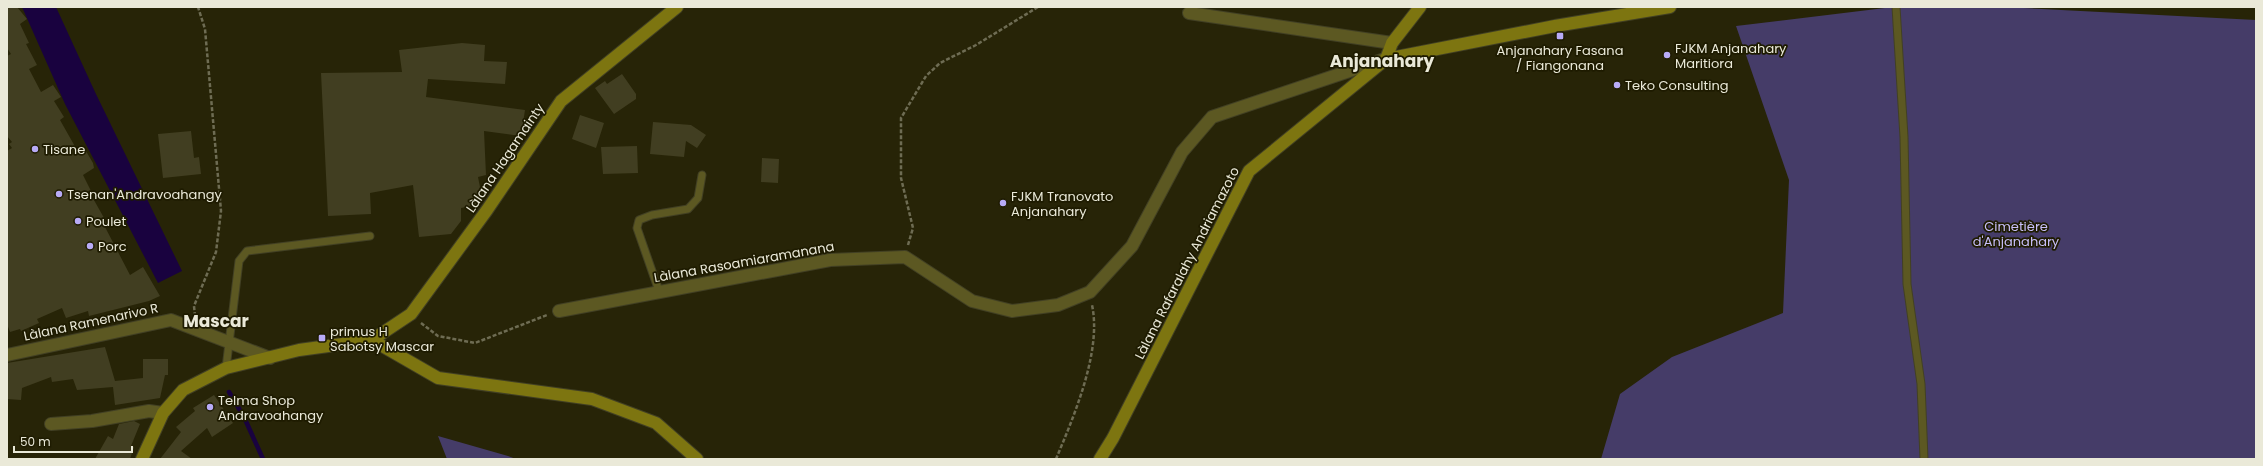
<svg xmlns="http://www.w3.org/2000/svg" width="2263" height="466" font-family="Poppins,sans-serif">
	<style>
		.green { fill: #453c68 }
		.water { fill: #19023f }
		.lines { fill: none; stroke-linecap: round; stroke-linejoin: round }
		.stream { stroke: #19023f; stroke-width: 4.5 }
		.building { fill: #413e21 }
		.lane-casing { stroke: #424024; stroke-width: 9 }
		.street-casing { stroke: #424024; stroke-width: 14 }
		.secondary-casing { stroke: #424024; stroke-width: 14 }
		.path { stroke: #6e6c53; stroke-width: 2.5; stroke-dasharray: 4 2; stroke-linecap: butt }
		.lane { stroke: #5c5822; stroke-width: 7 }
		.street { stroke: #5c5822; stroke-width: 12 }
		.secondary { stroke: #7d7510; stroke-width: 12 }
		.poi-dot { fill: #b8abf7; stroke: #1e1b00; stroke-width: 1.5 }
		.labels { text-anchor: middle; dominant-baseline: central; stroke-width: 3.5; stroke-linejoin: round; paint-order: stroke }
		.poi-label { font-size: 13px; fill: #eae9d8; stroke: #1e1b00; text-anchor: start }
		.street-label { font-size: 13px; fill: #eae9d8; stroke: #1e1b00 }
		.park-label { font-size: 13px; fill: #c8bff9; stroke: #1e1b00 }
		.district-label { font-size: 17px; font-weight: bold; fill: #eae9d8; stroke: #1e1b00 }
	</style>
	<rect width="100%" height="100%" fill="#272407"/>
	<path class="green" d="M1893,7H2003L2256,20V459H1601L1620,394L1672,357L1783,313L1789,180L1736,26Z
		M438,436L508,456L516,459H447Z"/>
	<path class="water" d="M22,7H56L95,92L182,271L158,283L65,104Z"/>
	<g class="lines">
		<path class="stream" d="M229,392L244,417L263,459"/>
	</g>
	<path class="building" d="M7,7H17L27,19L20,24L29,43L26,44L37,65L29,69L41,92L53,85L61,97L54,101L64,117L60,120L77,150L83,146L93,163L94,168L83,175L92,193H90L108,225L105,227L130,275L143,267L160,296L149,301L89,316L88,311L66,318L62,308L37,319L39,323L21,331L20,329L10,332L7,324V151L12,148L9,144L12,142L7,136V56L11,54L7,48Z
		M462,43L485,45L484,61L507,62L505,84L428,79L426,97L525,110L521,136L484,131L486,175L478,177L482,197L475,198L476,205L461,208V221L451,234L419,237L413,185L370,193L371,214L328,216L321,73L402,72L399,50Z
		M622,74L636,94V99L614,114L595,88L605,81L607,84Z
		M580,115L604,123L596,148L572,139Z
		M653,122L691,125L706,135L697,148L686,141L684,157L650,154Z
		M191,131L194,158L199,157L201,174L163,178L158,134Z
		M637,146L638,173L603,174L601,147Z
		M762,158L779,159L778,183L761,182Z
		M105,347L115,381L143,378V359H168V375H165L160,398L115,405L113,387L77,390L73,379L52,382L51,377L22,388L21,400L7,399V363Z
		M214,395L233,423L212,437L207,428L181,451L192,459H160L181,432L176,427L195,411L193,408Z
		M134,421L140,424L131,446L134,447L130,459H95L108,436L113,439L119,424Z"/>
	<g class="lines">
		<g class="lane-casing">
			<path id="lane" d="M1896,7L1904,137L1907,284L1921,384L1924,459
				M659,291L637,228L639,220L652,215L688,209L698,198L702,175
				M226,368L239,261L247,251L370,236"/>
		</g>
		<g class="street-casing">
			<path id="street" d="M1189,13L1392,43
				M559,311L830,260L905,257L972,301L1012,311L1058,305L1090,292L1132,246L1182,152L1212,117L1385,59
				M7,355L171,320L270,358
				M51,424L92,421L149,411L163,413"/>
		</g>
		<g class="secondary-casing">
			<path id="secondary" d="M1386,59L1392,43L1420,7
				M372,340L438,378L592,399L656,423L697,459
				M142,459L163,413L183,390L226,368L299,350L372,340L411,314L487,210L561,101L677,7
				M1100,459L1113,438L1249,171L1386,59L1555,26L1670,7"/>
		</g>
		<path class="path" d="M908,245L913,228L901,178V118L926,76L940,63L976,45L1038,7
			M195,316L194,306L216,252L221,211L205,29L198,7
			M421,323L438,336L475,343L547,315
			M1056,459C1074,416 1102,351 1092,305"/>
		<use href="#lane" class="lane"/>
		<use href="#street" class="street"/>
		<use href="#secondary" class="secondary"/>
	</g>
	<g class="poi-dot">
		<rect x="1556" y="32" width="8" height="8" rx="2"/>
		<circle cx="1667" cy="55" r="4"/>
		<circle cx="1617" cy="85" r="4"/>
		<circle cx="35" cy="149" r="4"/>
		<circle cx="59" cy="194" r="4"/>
		<circle cx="1003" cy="203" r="4"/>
		<circle cx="78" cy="221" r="4"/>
		<circle cx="90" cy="246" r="4"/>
		<rect x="318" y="334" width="8" height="8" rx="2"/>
		<circle cx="210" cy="407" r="4"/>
	</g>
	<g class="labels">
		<g class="poi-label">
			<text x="1675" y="48">FJKM Anjanahary<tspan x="1675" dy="15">Maritiora</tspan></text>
			<text x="1560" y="50" text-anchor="middle">Anjanahary Fasana<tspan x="1560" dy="15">/ Fiangonana</tspan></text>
			<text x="1625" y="85">Teko Consulting</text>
			<text x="43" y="149">Tisane</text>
			<text x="67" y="194">Tsenan'Andravoahangy</text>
			<text x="1011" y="196">FJKM Tranovato<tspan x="1011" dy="15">Anjanahary</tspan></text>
			<text x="86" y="221">Poulet</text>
			<text x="98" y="246">Porc</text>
			<text x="330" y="331">primus H<tspan x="330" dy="15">Sabotsy Mascar</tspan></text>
			<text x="218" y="400">Telma Shop<tspan x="218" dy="15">Andravoahangy</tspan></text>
		</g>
		<g class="street-label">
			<text transform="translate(505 158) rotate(-56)">Làlana Hagamainty</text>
			<text transform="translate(744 262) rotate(-10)">Làlana Rasoamiaramanana</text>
			<text transform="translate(1187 263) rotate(-63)">Làlana Rafaralahy Andriamazoto</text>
			<text transform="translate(91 322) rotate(-12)">Làlana Ramenarivo R</text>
		</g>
		<g class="park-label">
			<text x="2016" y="226">Cimetière<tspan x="2016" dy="15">d'Anjanahary</tspan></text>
		</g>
		<g class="district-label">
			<text x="1382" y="61">Anjanahary</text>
			<text x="216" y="321">Mascar</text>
		</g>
	</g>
	<rect width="2263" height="466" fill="none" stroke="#eae9d8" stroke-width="16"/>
	<path d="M14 446v6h118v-6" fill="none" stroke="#eae9d8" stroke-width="2"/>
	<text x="20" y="446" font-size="12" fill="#eae9d8" stroke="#1e1b00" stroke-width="3" paint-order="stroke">50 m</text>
</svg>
